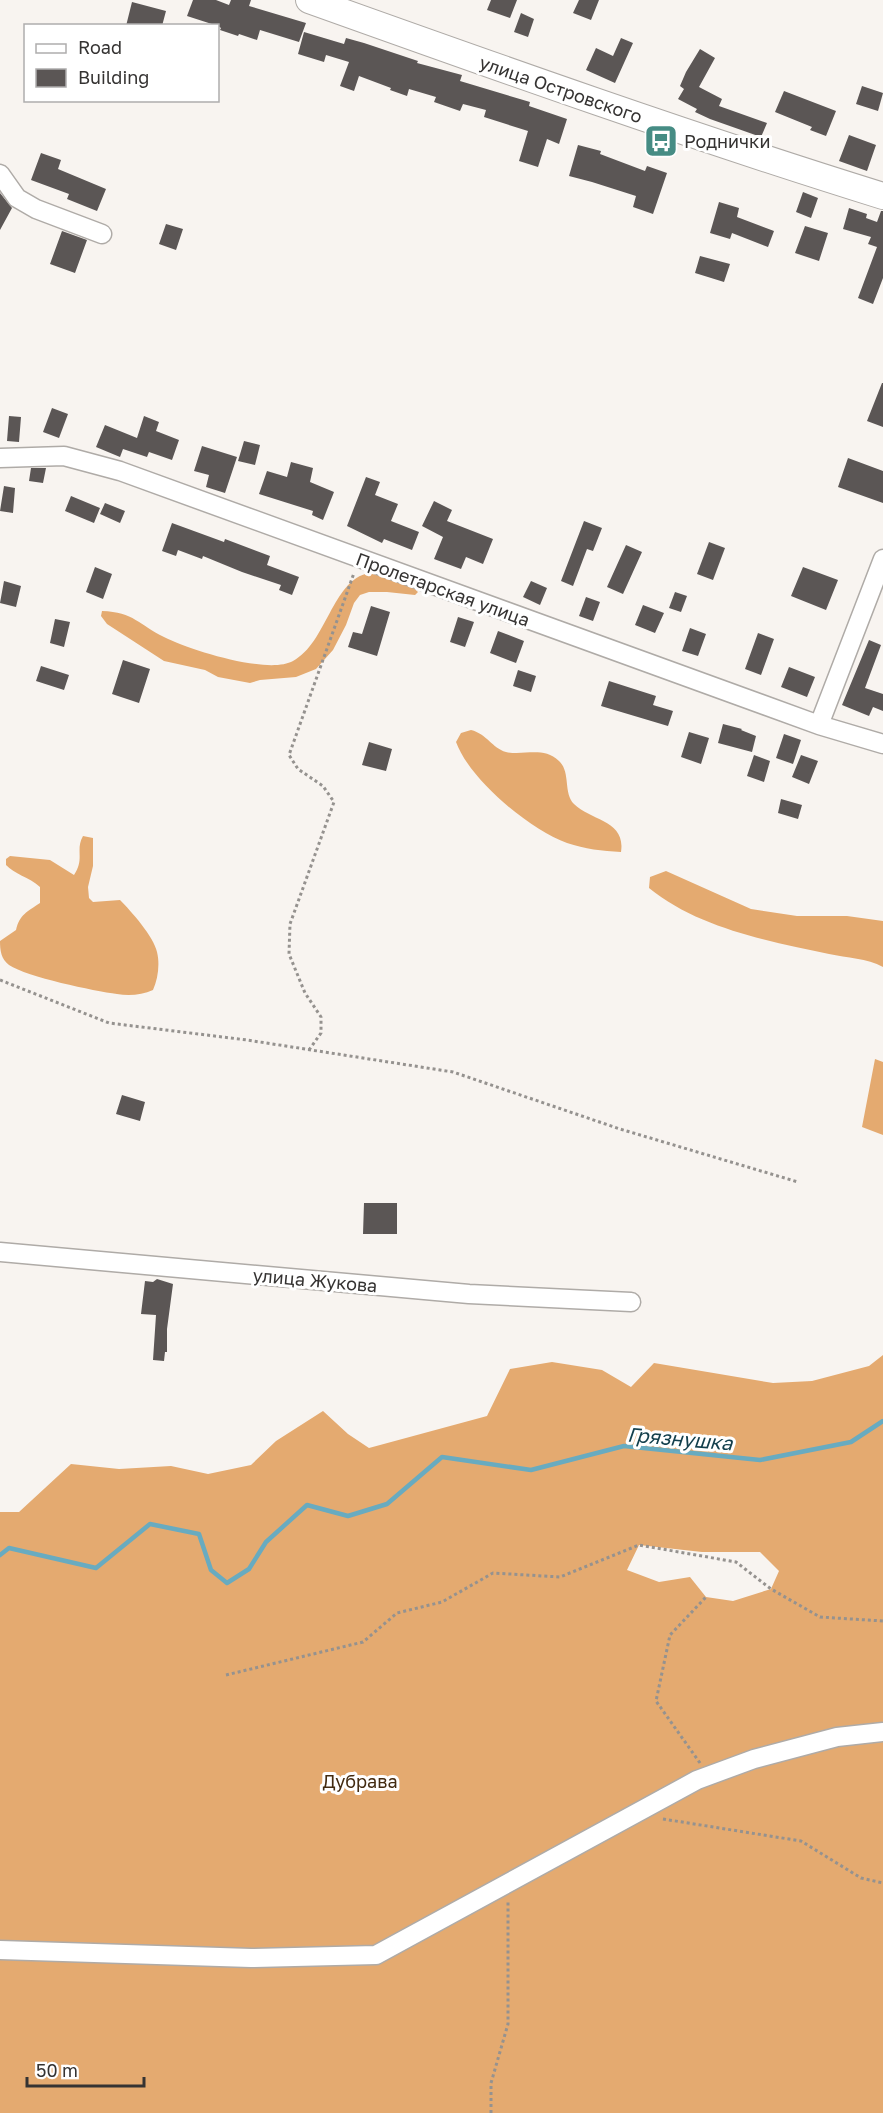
<svg xmlns="http://www.w3.org/2000/svg" width="883" height="2113" font-family="'Golos Text',sans-serif">
	<style>
		.forest { fill: #e4aa70; fill-rule: evenodd }
		.lines { fill: none; stroke-linecap: round; stroke-linejoin: round }
		.stream { stroke: #68abc0; stroke-width: 4.5 }
		.building { fill: #5b5655 }
		.street-casing { stroke: #afaba7; stroke-width: 21 }
		.secondary-casing { stroke: #afaba7; stroke-width: 28 }
		.path { stroke: #95928f; stroke-width: 3; stroke-dasharray: 3 3; stroke-linecap: butt }
		.street { stroke: #fff; stroke-width: 18 }
		.secondary { stroke: #fff; stroke-width: 26 }
		.labels { text-anchor: middle; dominant-baseline: central; stroke-width: 6; stroke-linejoin: round; paint-order: stroke }
		.street-label { font-size: 18px; fill: #353332; stroke: #fff }
		.poi-label { font-size: 18px; fill: #353332; stroke: #fff; text-anchor: start }
		.park-label { font-size: 18px; fill: #432b11; stroke: #fff }
		.water-label { font-size: 20px; font-style: italic; fill: #14404d; stroke: #fff }
	</style>
	<rect width="100%" height="100%" fill="#f8f4f0"/>
	<path class="forest" d="M369,573C388,576 404,578 418,592L415,595L387,592H369L360,595L354,603L346,625L333,650L316,669L296,677L260,680L250,683L218,677L205,670L164,661L107,624L101,616L102,611C134,612 139,625 164,637C190,650 268,675 293,661C327,643 332,580 369,573Z
		M471,730C487,734 492,748 506,752C524,756 543,746 559,761C571,772 563,793 574,804C591,821 626,820 621,852C602,851 585,849 567,843C529,829 470,780 456,742L461,733Z
		M83,836L93,838V866L88,887L89,898L93,902L120,900C131,911 154,937 157,952C160,964 158,979 153,990C142,995 129,996 117,994C94,991 27,977 9,965C1,959 0,950 0,941L16,930C20,914 27,912 40,903V887C29,877 14,874 6,865V859L10,856L50,860L74,875C85,859 75,850 83,836Z
		M666,871L751,909L797,916H847L883,921V967C867,958 847,958 829,954C768,941 698,928 649,888L650,877Z
		M875,1059L883,1062V1135L862,1127Z
		M883,1355V2113H0V1512H19L71,1464L119,1469L171,1466L208,1474L251,1465L276,1441L323,1411L348,1434L369,1448L487,1416L510,1369L552,1362L602,1370L631,1387L654,1363L773,1383L812,1381L869,1366ZM639,1545L702,1552H760L779,1571L771,1589L733,1601L706,1597L690,1577L659,1582L627,1570Z"/>
	<g class="lines">
		<path class="stream" d="M0,1555L9,1548L96,1568L150,1524L199,1534L211,1570L227,1583L249,1569L266,1542L307,1505L348,1516L387,1504L442,1457L531,1470L624,1446L760,1460L851,1442L883,1421"/>
	</g>
	<path class="building" d="M193,0H216L229,5L231,0H251L249,6L306,23L299,42L260,30L257,40L239,34L238,36L220,30L221,28L218,26L187,16Z
		M491,0H517L510,18L487,10Z
		M579,0H599L591,20L573,13Z
		M132,2L166,11L162,26H126Z
		M521,13L534,19L528,37L514,32Z
		M304,32L344,44L346,38L364,43L418,61L417,63L462,75L460,81L530,102L529,106L567,119L559,144L547,139L538,167L519,161L528,131L484,117L486,110L463,104L460,111L434,102L436,97L409,89L407,96L390,90L391,88L359,76L354,91L340,86L349,62L326,55L324,62L298,54Z
		M621,38L633,43L615,83L586,70L596,48L613,56Z
		M700,49L715,58L699,87L722,99L719,106L767,123L761,137L710,119L695,112L697,109L678,99L684,89L680,86L686,72Z
		M862,86L883,93L878,111L856,104Z
		M784,91L836,111L826,136L810,130L812,127L775,112Z
		M849,135L876,145L867,171L839,161Z
		M578,145L601,151L600,154L645,171L647,166L667,173L653,214L633,207L636,196L592,182L569,176Z
		M41,153L61,160L58,169L106,189L97,211L67,199L69,194L31,180Z
		M803,192L818,198L811,218L796,212Z
		M0,193L12,208L0,230Z
		M719,202L739,208L737,217L774,231L768,247L732,233L730,239L710,233Z
		M849,208L867,214L866,218L877,222L881,211H883V278L873,304L858,298L877,247L868,244L871,237L843,229Z
		M166,224L183,229L176,250L159,244Z
		M805,226L828,233L819,261L795,253Z
		M62,231L87,240L75,273L50,264Z
		M700,256L730,264L724,282L695,273Z
		M882,383H883V427L867,421Z
		M52,408L68,414L59,438L43,432Z
		M9,416L21,417L19,442L7,441Z
		M144,416L159,422L156,431L179,440L172,460L149,452L147,457L123,449L120,457L96,447L105,425L137,438Z
		M244,441L260,445L255,465L238,461Z
		M202,446L237,457L225,493L206,487L209,475L194,471Z
		M848,458L883,471V503L838,487Z
		M291,462L313,468L310,482L334,492L323,520L312,515L313,511L259,494L267,471L287,477Z
		M31,468H46L43,483L29,481Z
		M366,477L380,482L375,495L398,504L391,521L419,532L412,550L384,539L382,543L347,526Z
		M4,486L15,488L13,513L0,511Z
		M71,496L100,508L94,523L65,511Z
		M434,501L452,510L447,521L493,539L483,564L466,557L461,569L434,559L443,537L422,526Z
		M105,503L125,511L120,523L100,514Z
		M584,521L602,528L593,551L587,549L573,586L561,581Z
		M172,523L224,542L225,539L270,556L267,565L299,577L292,595L279,590L281,585L242,572L203,556L202,559L178,550L176,556L162,551Z
		M709,542L725,548L713,580L697,574Z
		M626,545L642,552L623,594L607,587Z
		M95,567L112,574L103,599L86,592Z
		M803,567L838,580L826,610L791,596Z
		M4,581L21,586L16,607L0,603Z
		M531,581L547,588L540,605L523,597Z
		M675,592L687,596L681,612L669,608Z
		M586,597L600,602L593,621L579,616Z
		M643,605L664,613L655,633L635,625Z
		M371,606L390,612L377,656L348,647L353,632L362,634Z
		M458,617L474,622L465,647L450,642Z
		M55,619L70,622L64,647L50,643Z
		M690,628L706,634L698,656L682,651Z
		M498,631L524,641L516,663L490,653Z
		M758,633L774,639L761,675L745,669Z
		M869,640L881,645L865,688L883,694V711L873,707L869,716L842,705Z
		M123,660L150,669L139,703L112,694Z
		M41,666L69,675L64,690L36,681Z
		M789,667L815,677L807,697L781,687Z
		M518,670L536,676L531,692L513,686Z
		M609,681L656,696L653,705L673,711L668,726L601,706Z
		M723,724L742,729L741,730L756,736L752,752L718,743Z
		M689,732L709,738L701,764L681,757Z
		M784,734L801,740L793,764L776,758Z
		M369,742L392,749L386,771L362,765Z
		M754,755L770,761L764,782L747,776Z
		M801,755L818,761L809,784L792,777Z
		M781,799L802,805L798,819L778,813Z
		M122,1095L145,1102L140,1121L116,1114Z
		M364,1203H397V1234H363Z
		M157,1279L173,1284L167,1329V1352H165L164,1361L153,1360L156,1315L141,1314L145,1281L153,1282Z"/>
	<g class="lines">
		<g class="street-casing">
			<path id="street" d="M0,174L17,198L36,209L102,234
				M0,458L64,456L120,471L819,725L883,744
				M819,725L883,559
				M0,1252L469,1294L631,1302
				M0,1950L251,1958L376,1955L697,1780L754,1759L837,1737L883,1732"/>
		</g>
		<g class="secondary-casing">
			<path id="secondary" d="M309,0C499,68 690,136 883,196"/>
		</g>
		<path class="path" d="M0,980L109,1023L247,1040L453,1072L620,1129L798,1182
			M309,1050L321,1033V1017L305,993L289,954L290,924L334,802L323,786L298,769L289,755L354,573
			M226,1675L363,1642L397,1613L442,1602L493,1573L560,1577L639,1545L736,1562L771,1589L820,1617L883,1621
			M700,1763L656,1701L670,1635L706,1597
			M663,1819L801,1841L861,1878L883,1883
			M491,2113V2083L508,2024V1901"/>
		<use href="#street" class="street"/>
		<use href="#secondary" class="secondary"/>
	</g>
	<defs>
		<g id="bus-square" transform="scale(1.725)"><rect x="-9" y="-9" width="18" height="18" rx="4" fill="#468c84" stroke="#fff"/><path d="M-5-6H5V4H4V6H2V4H-2V6H-4V4H-5ZM-3.5-4V0h7V-4ZM-3.5 1.2v1.5H-2V1.2ZM2 1.2v1.5H3.5V1.2Z" fill="#fff"/></g>
	</defs>
	<g fill-rule="evenodd">
		<use href="#bus-square" x="661" y="141"/>
	</g>
	<g class="labels">
		<g class="street-label">
			<text transform="translate(561 89) rotate(19)">улица Островского</text>
			<text transform="translate(443 589) rotate(20)">Пролетарская улица</text>
			<text transform="translate(315 1280) rotate(5)">улица Жукова</text>
		</g>
		<g class="poi-label">
			<text x="684" y="141">Роднички</text>
		</g>
		<g class="park-label">
			<text x="360" y="1781">Дубрава</text>
		</g>
		<g class="water-label">
			<text transform="translate(680 1438) rotate(5)">Грязнушка</text>
		</g>
	</g>
	<rect x="24" y="24" width="195" height="78" fill="#ffffff" stroke="#aeadad" stroke-width="1.5"/>
	<rect x="36" y="44" width="30" height="9" fill="#ffffff" stroke="#aeadad" stroke-width="1.5"/>
	<text x="78" y="54" font-size="18" fill="#353332">Road</text>
	<rect x="36" y="69" width="30" height="18" fill="#5b5655" stroke="#aeadad" stroke-width="1.5"/>
	<text x="78" y="84" font-size="18" fill="#353332">Building</text>
	<path d="M27 2077v9h117v-9" fill="none" stroke="#353332" stroke-width="3"/>
	<text x="36" y="2077" font-size="18" fill="#353332" stroke="#ffffff" stroke-width="4.5" paint-order="stroke">50 m</text>
</svg>
